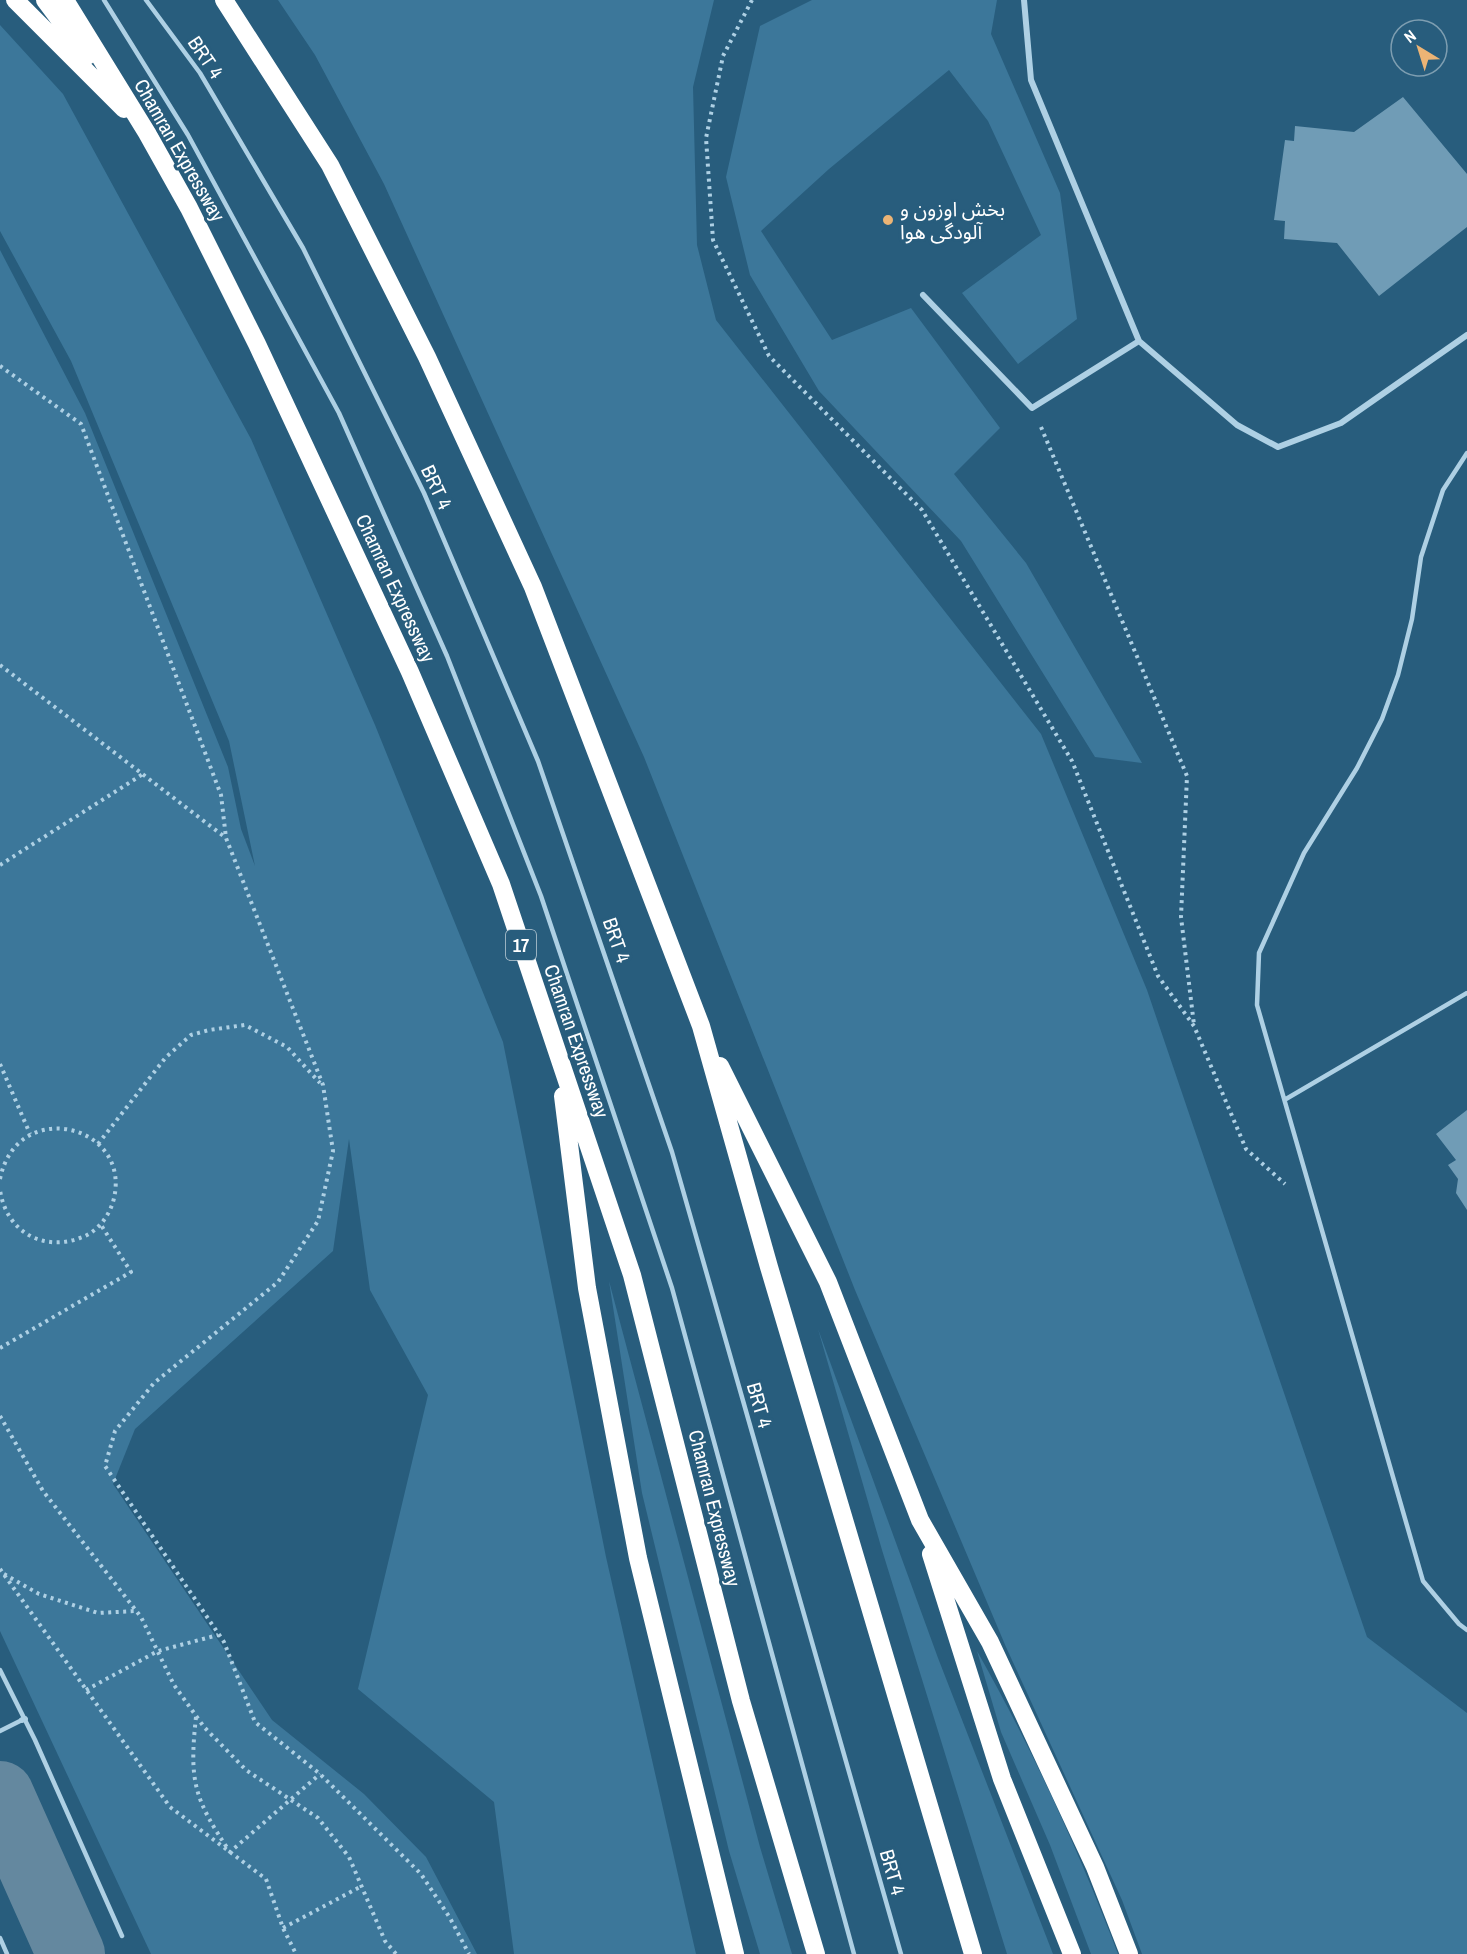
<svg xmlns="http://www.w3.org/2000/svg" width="1467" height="1954" font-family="'Archivo Narrow','Noto Sans Arabic',sans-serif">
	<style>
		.green { fill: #3c779a }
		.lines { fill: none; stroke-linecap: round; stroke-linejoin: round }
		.river { stroke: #64889f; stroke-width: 68 }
		.building { fill: #709cb6 }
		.path { stroke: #aed0e4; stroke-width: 4; stroke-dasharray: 3 4.5; stroke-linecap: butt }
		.lane { stroke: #aed0e4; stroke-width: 4.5 }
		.street { stroke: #aed0e4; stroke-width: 6 }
		.highway { stroke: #fff; stroke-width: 18 }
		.poi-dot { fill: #ecb475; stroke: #285d7d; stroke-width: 2 }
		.labels { text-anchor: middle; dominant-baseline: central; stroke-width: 6; stroke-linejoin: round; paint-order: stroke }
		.shield { fill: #285d7d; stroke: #beced8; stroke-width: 1.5 }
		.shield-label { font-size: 18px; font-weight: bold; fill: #fff }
		.street-label { font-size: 20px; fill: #fff; stroke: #285d7d }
		.poi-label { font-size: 20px; fill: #fff; stroke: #285d7d; text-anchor: start }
	</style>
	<rect width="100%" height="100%" fill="#285d7d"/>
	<path class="green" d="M278,0H714L693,87L697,245L716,320L1041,734L1147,990L1367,1637L1467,1713V1954H1142L1122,1900L1006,1647L855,1290L644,757L384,184L315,55Z
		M812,0H997L991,34L1060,193L1077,319L1018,364L962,293L1041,235L988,121L949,70L829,169L761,231L832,340L911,308L1000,428L954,474L1026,563L1142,763L1095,757L961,541L819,391L750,275L726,177L760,26Z
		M0,25L63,94L251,439L375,725L503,1042L606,1557L696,1954H514L494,1802L358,1689L428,1395L370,1290L349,1139L333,1251L135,1429L113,1484L272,1720L364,1794L426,1857L477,1954H151L0,1631V250L85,413L228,767L241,829L255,866L229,741L71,361L0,231Z
		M609,1281L760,1847L792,1954H760L729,1851L642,1493Z
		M818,1329L938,1658L1053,1954H1007L882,1550Z
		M977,1651C1032,1748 1078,1849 1118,1954H1091L1050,1845L1001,1732Z"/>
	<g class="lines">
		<path class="river" d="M0,1795L71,1954"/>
	</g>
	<path class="building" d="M1403,97L1467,174V227L1379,296L1337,243L1284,239L1285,221L1274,220L1285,140L1294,141L1295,126L1354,132Z
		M1467,1110V1210L1456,1193L1458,1179L1448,1165L1456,1160L1436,1134Z"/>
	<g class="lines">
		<path class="path" d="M752,0L723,56L706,138L713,240L769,356L922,510L1072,761L1158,976L1194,1026L1246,1149L1285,1184
			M0,366L81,424L221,795L226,838
			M1041,427L1187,776L1181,917L1194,1025
			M0,665L226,838L323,1085L333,1151L318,1221L278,1282L154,1383L115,1431L105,1466L224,1642L255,1722L320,1774L421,1874L450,1918L469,1954
			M0,865L143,774
			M0,1064L30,1134
			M98,1144L166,1057L191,1035L209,1030L245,1025L287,1047L320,1083
			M0,1179C17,1095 135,1125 113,1202C108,1218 96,1233 80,1238C42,1252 6,1231 0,1190
			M0,1348L131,1272L101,1225
			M0,1416L43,1491L141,1617L174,1685L204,1727L246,1770L318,1818L349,1857L385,1941L396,1954
			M0,1569L170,1807L266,1879L283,1928L296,1954
			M4,1574L39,1594L98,1613L135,1611
			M86,1690L158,1651L218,1635
			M196,1717C189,1781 194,1799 230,1852L320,1774
			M283,1928L360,1887"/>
		<path class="lane" d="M104,0L188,135L339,413L447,656L541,896L672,1288L854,1954
			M146,0L200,73L303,248L424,493L538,761L672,1152L901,1954
			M1467,453L1443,490L1421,557L1412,619L1398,675L1382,719L1357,768L1304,853L1259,953L1257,1005L1423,1581L1459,1624L1467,1630
			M1286,1099L1467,993
			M0,1670L35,1740L122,1936
			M0,1731L22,1720
			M0,1938L7,1954"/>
		<path class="street" d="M1024,0L1031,80L1139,341L1237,425L1278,447L1341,423L1467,335
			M923,295L1032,408L1139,341
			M22,1720L25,1719"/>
		<path class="highway" d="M15,0L124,109
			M45,0L87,56
			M65,0L147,133L189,208L257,344L410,672L501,884L632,1275L741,1701L816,1954
			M224,0L330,165L427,357L533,587L701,1026L769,1267L973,1954
			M720,1066L828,1282L920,1520L990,1642L1095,1867L1129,1954
			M563,1096L587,1288L638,1558L735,1954
			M931,1554L1002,1779L1072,1954"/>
	</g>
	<circle class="poi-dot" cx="888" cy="220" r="6"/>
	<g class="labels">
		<rect class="shield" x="506" y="930" width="30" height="30" rx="4.5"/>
		<g class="shield-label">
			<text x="521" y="945">17</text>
		</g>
		<g class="street-label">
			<text transform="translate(206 57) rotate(56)">BRT 4</text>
			<text transform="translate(180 150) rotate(60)">Chamran Expressway</text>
			<text transform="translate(437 487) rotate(65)">BRT 4</text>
			<text transform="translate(396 588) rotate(65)">Chamran Expressway</text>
			<text transform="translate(617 940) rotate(71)">BRT 4</text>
			<text transform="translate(577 1041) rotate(71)">Chamran Expressway</text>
			<text transform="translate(760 1405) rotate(74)">BRT 4</text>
			<text transform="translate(715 1508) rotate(76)">Chamran Expressway</text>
			<text transform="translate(893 1872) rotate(74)">BRT 4</text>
		</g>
		<g class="poi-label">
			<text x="900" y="208">بخش اوزون و<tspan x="900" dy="23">آلودگی هوا</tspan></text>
		</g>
	</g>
	<g transform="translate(1419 48) rotate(322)"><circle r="28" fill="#285d7d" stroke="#7e9eb1" stroke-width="1.5"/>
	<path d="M0-4.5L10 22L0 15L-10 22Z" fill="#ecb475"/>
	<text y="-9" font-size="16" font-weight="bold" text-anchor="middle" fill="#ffffff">N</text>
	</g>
</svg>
